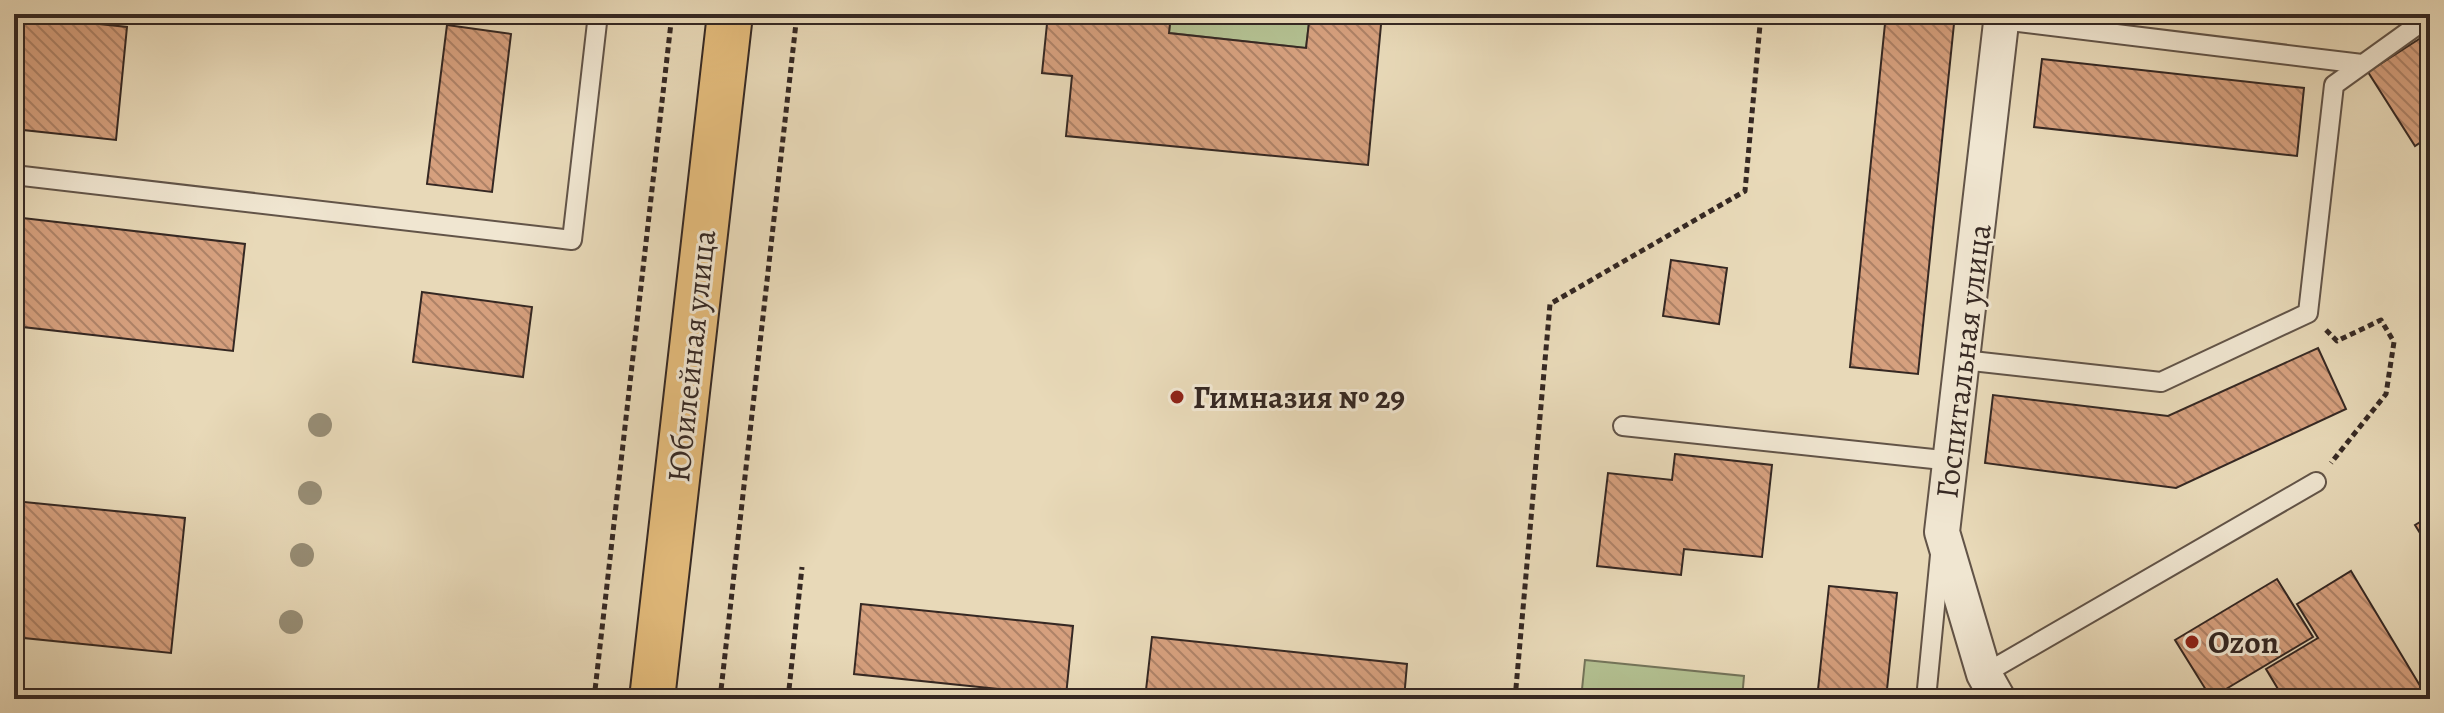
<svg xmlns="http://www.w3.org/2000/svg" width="2444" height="713" font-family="Alegreya,serif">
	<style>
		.green { fill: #b3c091; stroke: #74745a; stroke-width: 2 }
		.building { fill: url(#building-back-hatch); stroke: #352823; stroke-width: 2 }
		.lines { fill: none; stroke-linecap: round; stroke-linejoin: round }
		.service-casing { stroke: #625448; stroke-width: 22 }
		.minor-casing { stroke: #625448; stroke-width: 38 }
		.primary-casing { stroke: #352823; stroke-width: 48 }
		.path { stroke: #352823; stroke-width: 5; stroke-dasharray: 6 4; stroke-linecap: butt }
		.service { stroke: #f0e6d1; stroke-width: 18 }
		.minor { stroke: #f0e6d1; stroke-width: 34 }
		.primary { stroke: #e4bc7c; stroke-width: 44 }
		.tree { fill: #978d75 }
		.poi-dot { fill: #8f2418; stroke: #f0e6d1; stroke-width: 3 }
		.labels { text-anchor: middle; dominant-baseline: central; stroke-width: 6; stroke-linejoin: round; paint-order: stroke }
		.street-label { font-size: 32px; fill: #352823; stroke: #f0e6d1 }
		.poi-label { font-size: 32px; font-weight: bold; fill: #352823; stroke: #f0e6d1; text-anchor: start }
	</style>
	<defs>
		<pattern id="building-back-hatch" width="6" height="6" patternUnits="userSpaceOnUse" patternTransform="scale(2)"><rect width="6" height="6" fill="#d6a07e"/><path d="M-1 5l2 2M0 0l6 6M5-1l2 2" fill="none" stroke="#ae8267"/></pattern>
	</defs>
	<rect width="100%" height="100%" fill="#e8d9b8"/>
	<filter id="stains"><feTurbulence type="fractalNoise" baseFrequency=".0025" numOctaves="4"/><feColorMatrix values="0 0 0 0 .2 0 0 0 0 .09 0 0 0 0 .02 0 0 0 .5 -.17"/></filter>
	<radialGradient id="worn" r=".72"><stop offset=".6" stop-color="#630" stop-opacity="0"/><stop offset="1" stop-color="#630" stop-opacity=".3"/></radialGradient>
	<path class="green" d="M1171,14H1310L1306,48L1169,33Z
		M1585,660L1744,676L1742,699H1581Z"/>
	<path class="building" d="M1048,14H1171L1169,33L1306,48L1310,14H1382L1368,165L1066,136L1072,76L1042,73Z
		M1886,14H1955L1918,374L1850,367Z
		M14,15L127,27L116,140L14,129Z
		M447,25L511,34L492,192L427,184Z
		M2430,32V136L2415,146L2368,72Z
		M2042,59L2304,88L2297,156L2034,127Z
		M14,217L245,244L233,351L14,326Z
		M1671,260L1727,268L1719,324L1663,316Z
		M422,292L532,307L523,377L413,362Z
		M2318,348L2346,409L2176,488L1985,463L1993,395L2168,416Z
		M1675,454L1772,465L1762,557L1684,549L1681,575L1597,566L1608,473L1672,480Z
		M14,501L185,518L171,653L14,637Z
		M2430,516V549L2415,525Z
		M2351,571L2428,699H2284L2266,669L2318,638L2297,604Z
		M2277,579L2313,637L2211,698L2175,640Z
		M1829,586L1897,593L1886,699H1817Z
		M861,604L1073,626L1066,696L854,674Z
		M1152,637L1407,664L1404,699H1145Z"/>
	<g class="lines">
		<g class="service-casing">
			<path id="service" d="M2002,20L2362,64
				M14,175L572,240L598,14
				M1963,360L2161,382L2308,313L2334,85L2430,16
				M1623,426L1952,461
				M1984,674L2316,482
				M1926,699L1940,555"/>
		</g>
		<g class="minor-casing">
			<path id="minor" d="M1998,699L1984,674L1942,532L2002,14"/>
		</g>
		<g class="primary-casing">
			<path id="primary" d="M652,699L730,14"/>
		</g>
		<path class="path" d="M2326,330L2337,341L2381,320L2394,342L2386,394L2331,463
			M594,699L672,14
			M720,699L797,14
			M788,699L802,567
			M1515,699L1550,304L1745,191L1761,14"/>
		<use href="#service" class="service"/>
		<use href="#minor" class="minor"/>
		<use href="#primary" class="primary"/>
	</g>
	<g class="tree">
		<circle cx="320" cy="425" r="12"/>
		<circle cx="310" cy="493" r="12"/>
		<circle cx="302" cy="555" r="12"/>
		<circle cx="291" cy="622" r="12"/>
	</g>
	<g class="poi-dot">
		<circle cx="1177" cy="397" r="8"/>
		<circle cx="2192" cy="642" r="8"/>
	</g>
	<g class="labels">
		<g class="street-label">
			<text transform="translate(691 356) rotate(-84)">Юбилейная улица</text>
			<text transform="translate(1963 361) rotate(-83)">Госпитальная улица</text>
		</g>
		<g class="poi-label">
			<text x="1193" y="397">Гимназия № 29</text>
			<text x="2208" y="642">Ozon</text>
		</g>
	</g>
	<rect width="2444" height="713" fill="none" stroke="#e8d9b8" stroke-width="48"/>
	<rect x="16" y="16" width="2412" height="681" fill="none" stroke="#352823" stroke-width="4"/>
	<rect x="24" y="24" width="2396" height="665" fill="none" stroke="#352823" stroke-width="2"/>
	<rect width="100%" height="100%" filter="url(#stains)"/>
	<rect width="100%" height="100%" fill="url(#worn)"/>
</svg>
